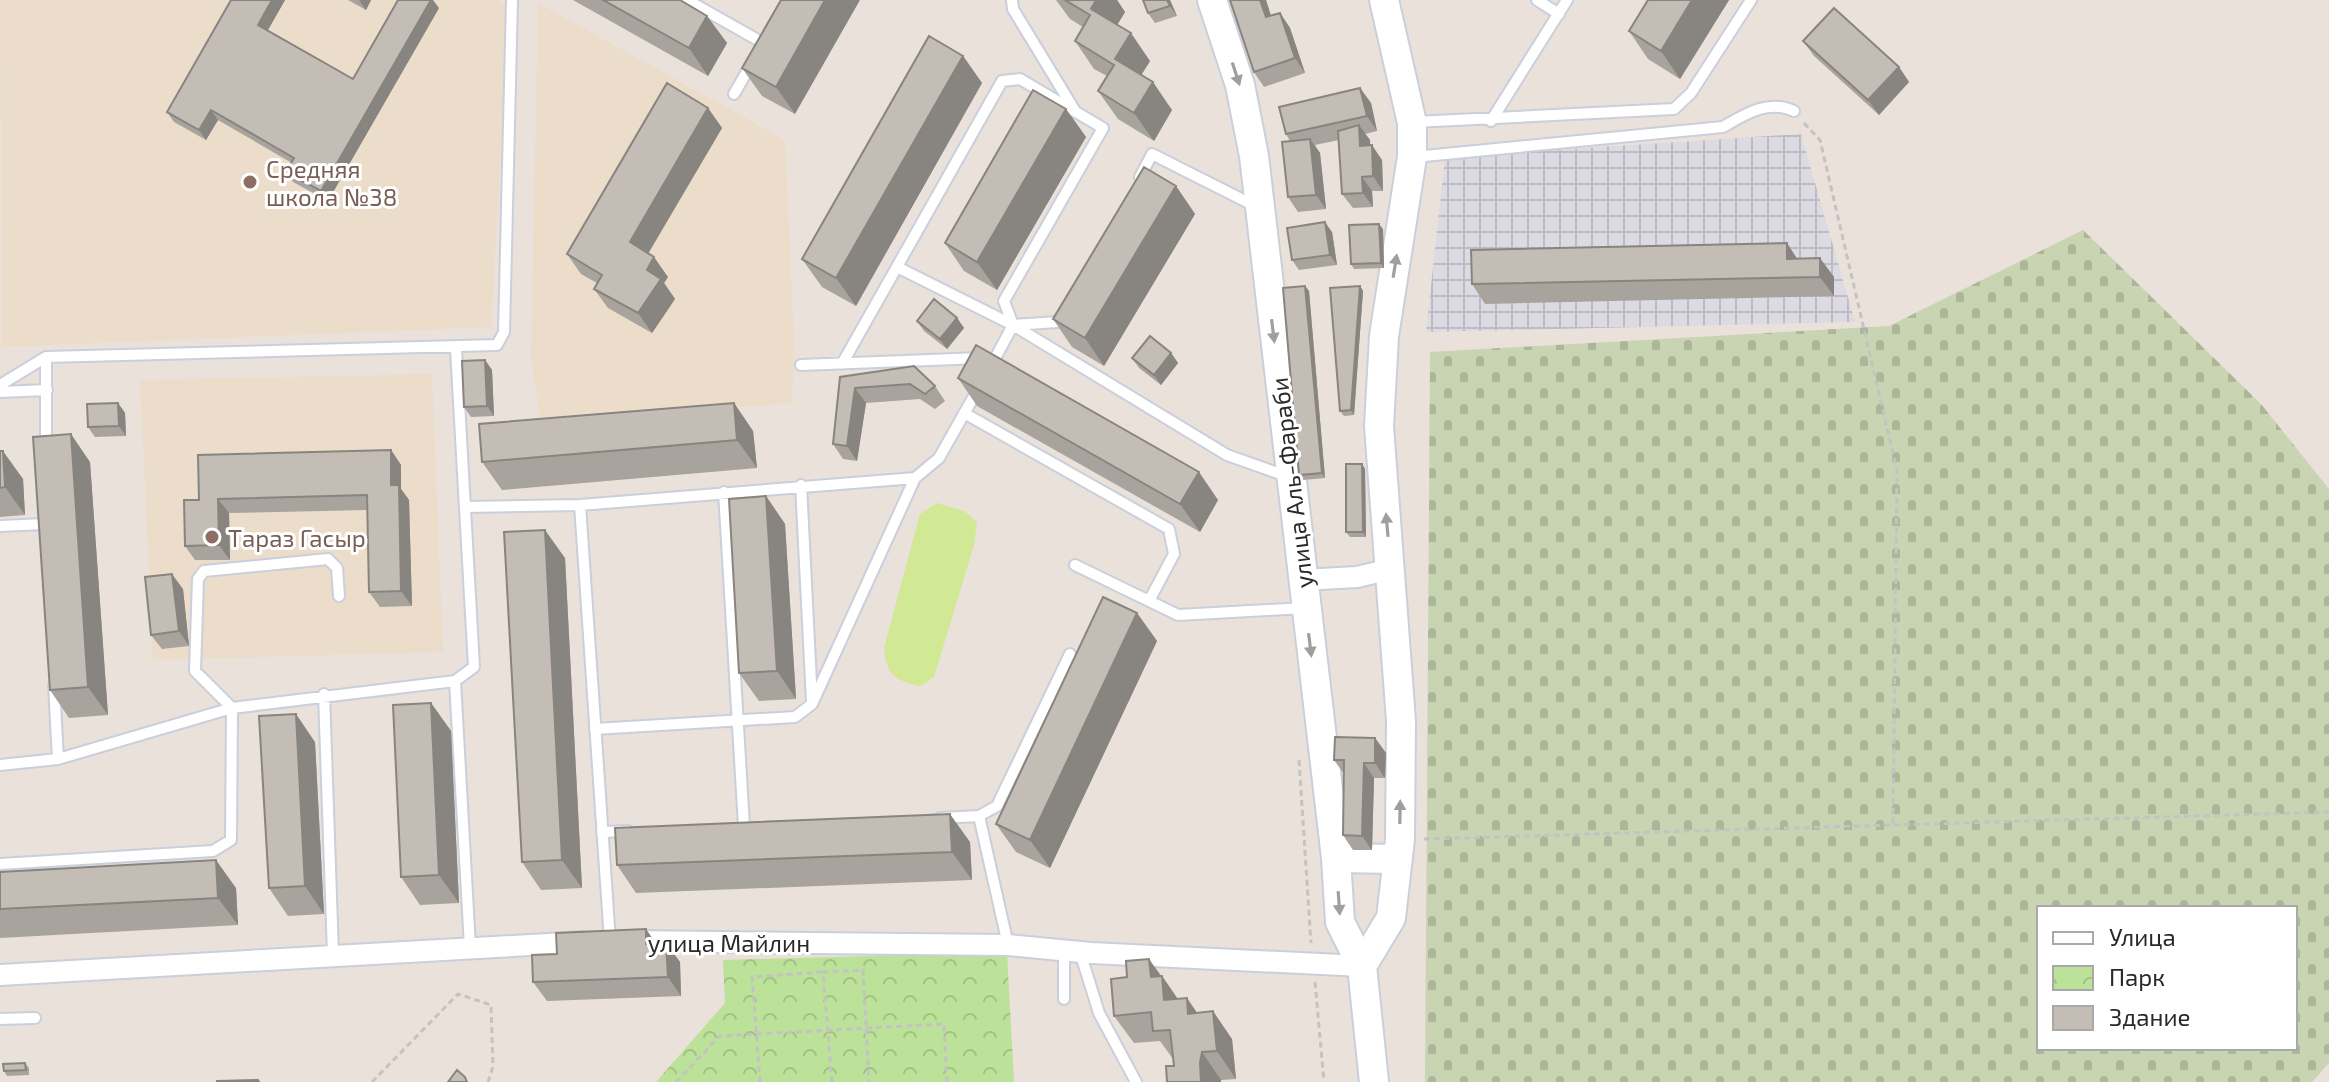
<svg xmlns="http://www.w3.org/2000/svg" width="2329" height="1082" font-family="'Exo 2',sans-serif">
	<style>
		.industrial { fill: url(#industrial-grid) }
		.education { fill: #ecdcca }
		.cemetery { fill: url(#cemetery-stones); fill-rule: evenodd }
		.park { fill: url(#park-crowns) }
		.pitch { fill: #d1e894 }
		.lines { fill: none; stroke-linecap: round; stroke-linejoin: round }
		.lane-casing { stroke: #c9cfdb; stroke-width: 14 }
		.street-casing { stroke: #c9cfdb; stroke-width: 24 }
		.secondary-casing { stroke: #c9cfdb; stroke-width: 32 }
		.path { stroke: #c3c3c3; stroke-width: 3; stroke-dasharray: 6 4; stroke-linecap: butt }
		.lane { stroke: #fff; stroke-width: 10 }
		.street { stroke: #fff; stroke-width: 20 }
		.secondary { stroke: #fff; stroke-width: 28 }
		.wall { fill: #a8a39d }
		.shaded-wall { fill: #88847f }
		.building { fill: #c3bdb6; stroke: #88847f; stroke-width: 2 }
		.oneway { fill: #9f9f9f }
		.education-dot { fill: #8d6e63; stroke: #fff; stroke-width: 3 }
		.labels { text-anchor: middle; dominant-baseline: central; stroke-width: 6; stroke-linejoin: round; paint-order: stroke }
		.education-label { font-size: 24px; fill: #785e54; stroke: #fff; text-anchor: start }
		.street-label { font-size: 24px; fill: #292929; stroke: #fff }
	</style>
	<defs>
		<pattern id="industrial-grid" width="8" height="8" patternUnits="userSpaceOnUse" patternTransform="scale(2)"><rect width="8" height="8" fill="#dcdbe3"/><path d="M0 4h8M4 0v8" fill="none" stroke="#bdbcc3"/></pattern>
		<pattern id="cemetery-stones" width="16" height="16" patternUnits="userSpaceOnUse" patternTransform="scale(2)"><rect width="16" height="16" fill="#c8d4b2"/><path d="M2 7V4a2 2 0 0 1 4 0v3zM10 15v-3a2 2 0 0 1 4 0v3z" fill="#acb699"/></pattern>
		<pattern id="park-crowns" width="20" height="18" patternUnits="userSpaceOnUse" patternTransform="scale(2)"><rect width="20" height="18" fill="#bce198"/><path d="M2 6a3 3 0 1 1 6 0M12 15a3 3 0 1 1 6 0" fill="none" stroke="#a2c183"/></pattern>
	</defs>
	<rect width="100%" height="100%" fill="#ebe1db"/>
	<path class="industrial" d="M1801,134L1855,322L1426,332L1445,157Z"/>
	<path class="education" d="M0,0H497L505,6L506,63L491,327L2,347Z
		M538,3L785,140L794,339L792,403L541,423L531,359Z
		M439,374L432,375L443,652L153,660L140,380Z"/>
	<path class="cemetery" d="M2083,230L2261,404L2329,489V1063L2312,1082H1425L1430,352L1889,326ZM2039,908H2295V1048H2039Z"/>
	<path class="park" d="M1007,952L1014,1082H656L725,1003L723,960Z"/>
	<path class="pitch" d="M937,503L964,511L977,522L974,545L934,677L920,686C895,681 886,674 884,648L920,514Z"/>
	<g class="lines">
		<g class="lane-casing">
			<path id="lane" d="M687,0L763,43
				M1012,0L1013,9L1075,111
				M1537,0L1559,14
				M734,94L753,61
				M1491,121L1567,0
				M1414,122L1674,109L1691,93L1751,0
				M1414,157L1723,127C1745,114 1769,99 1794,111
				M1140,177L1152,154L1257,207
				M897,267L1013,325L1227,455L1289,477
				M842,364L1002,81L1020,79L1103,128L1004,301L1013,325
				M801,365L981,358
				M990,368L1013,325L1058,322L1064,314
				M0,385L46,357L497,345L504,332L512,0
				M0,392L47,390
				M964,413L1169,529L1174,554L1149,601
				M46,449V357
				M801,485L812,702
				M724,492L744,826
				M580,505L610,941
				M465,507L580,505L915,478L939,458L978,389
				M0,526L44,524
				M1075,565L1178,615L1304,608
				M455,681L470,947
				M54,685L58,759
				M324,694L333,954
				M595,729L795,717L812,704L915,478
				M0,765L58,759L232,708L455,681L474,667L456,349
				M979,816L1008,945
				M940,818L979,816L997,806L1070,654
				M602,832L628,831
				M0,864L213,851L231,840L232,708L195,671L198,579L204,571L328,559L337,568L339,596
				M1064,951V999
				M1080,952L1099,1013L1136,1082
				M0,1019L35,1018"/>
		</g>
		<g class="street-casing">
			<path id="street" d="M1302,580L1357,577L1391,569
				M627,941L1008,945L1091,953L1362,966
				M0,975L583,942"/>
		</g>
		<g class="secondary-casing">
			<path id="secondary" d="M1212,0L1240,85L1254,156L1336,858L1340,922L1362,966L1374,1082
				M1336,858L1398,859
				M1362,966L1391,918L1400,839L1401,721L1379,426L1384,336L1412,157V123L1384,0"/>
		</g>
		<path class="path" d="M1804,123L1820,140L1897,471L1893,828
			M1299,760L1311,943
			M1424,839L2329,812
			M1315,982L1324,1082
			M372,1082L458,994L491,1005L493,1067L488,1082
			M676,1082L720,1036L944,1024L947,1082
			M760,1082L752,977L823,972
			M832,1082L823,972L863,970L869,1082"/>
		<use href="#lane" class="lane"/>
		<use href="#street" class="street"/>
		<use href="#secondary" class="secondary"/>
	</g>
	<path class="wall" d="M231,0H285L268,30L353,79L439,8L328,201L293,182L286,172L292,163L218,120L206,140L174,122L167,112Z
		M348,0H371L366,10Z
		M573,0H680L707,16L727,43L708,76Z
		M781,0L795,114L762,96L742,68Z
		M1056,0H1117L1125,12L1117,25L1150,61L1141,75L1172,110L1154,141L1118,119L1098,91L1107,76L1094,69L1075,41L1083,27L1070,19Z
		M1143,0H1170L1177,16L1155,23L1148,13Z
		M1230,0H1266L1271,16L1280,13L1290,28L1305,73L1264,87L1254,72Z
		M1648,0H1729L1680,79L1648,59L1629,31Z
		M1803,41L1899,67L1909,82L1879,115L1814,56Z
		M963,56L982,83L856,306L822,287L802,259Z
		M1360,88L1371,103L1377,131L1365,134L1370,140V146L1382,160L1383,191H1372L1373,207L1353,208L1342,194L1339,140L1315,145L1320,153L1326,209L1298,212L1288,197L1290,141L1286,134Z
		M708,108L722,128L648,254L668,277L664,283L675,299L652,333L608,308L594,289L597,283L581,274L567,254Z
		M1066,109L1086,137L997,290L964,271L945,243Z
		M1176,186L1195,214L1104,366L1072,347L1053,319Z
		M1383,229L1384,268L1354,269L1351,264Z
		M1332,232L1337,265L1299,270L1292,260Z
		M1797,258L1834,277V296L1485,304L1472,284Z
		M1305,286L1309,291L1325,478L1303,480L1299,475Z
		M1360,286L1363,291L1354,415L1344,416L1340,411Z
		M957,318L964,328L947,349L924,331L917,321Z
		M1171,353L1178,363L1161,385L1139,368L1132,358Z
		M485,360L492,370L494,416L471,417L464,407Z
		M840,377L935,386L945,401L935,409L920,399L866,403L857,461L843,459L833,444Z
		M958,378L1218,500L1200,532L977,406Z
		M118,403L125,413L126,436L95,437L88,427Z
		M734,403L753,431L757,468L502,490L482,462Z
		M391,450L401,465V489L409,500L412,606L380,607L369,592L367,510L229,513L230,560H195L185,546L199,500Z
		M0,451L23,479L25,515L0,517Z
		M90,462L108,715L69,718L50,690Z
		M1362,464L1365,469L1366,537H1350L1346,532Z
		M766,496L785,524L796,699L759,701L739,673Z
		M565,558L582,888L541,890L522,862Z
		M183,589L189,646L162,649L151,635Z
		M1137,613L1157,641L1050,868L1016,852L996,824Z
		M431,703L451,731L459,903L420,905L401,877Z
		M1375,738L1386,753L1385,778H1374L1372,850H1353L1343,835L1344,774L1334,760Z
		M315,742L324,914L288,916L269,888Z
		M970,842L972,880L636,893L617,865Z
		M0,872L236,888L238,925L0,938Z
		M656,943H666L680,962L681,996L547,1001L533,982L557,954Z
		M1162,976L1178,999L1232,1039L1236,1079L1221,1080V1082H1167L1174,1066L1173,1059L1160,1041L1134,1043L1114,1016Z
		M25,1063L29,1068V1075L7,1076L4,1071Z"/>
	<path class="shaded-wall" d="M272,0H285L265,35L258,25Z
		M359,0H371L366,10Z
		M431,0H433L439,8L328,201L321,191Z
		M825,0H860L795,114L776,87Z
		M1096,0H1117L1125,12L1110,37L1091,9Z
		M1167,0H1170L1177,16L1170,6Z
		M1260,0H1266L1276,32L1266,17Z
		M1692,0H1729L1680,79L1661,51Z
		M1280,13L1290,28L1305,73L1295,58Z
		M707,16L727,43L708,76L689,48Z
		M1131,33L1150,61L1134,87L1115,59Z
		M963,56L982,83L856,306L836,278Z
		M1899,67L1909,82L1879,115L1868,100Z
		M1153,82L1172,110L1154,141L1134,113Z
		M1360,88L1371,103L1377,131L1367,116Z
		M708,108L722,128L643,262L630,242Z
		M1066,109L1086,137L997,290L977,262Z
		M211,110L218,120L206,140L199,130Z
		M1359,125L1370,140L1371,161L1360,146Z
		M1310,139L1320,153L1326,209L1316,195Z
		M1372,145L1382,160L1383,191L1373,176Z
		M1362,177L1372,191L1373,207L1363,193Z
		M1176,186L1195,214L1104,366L1085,338Z
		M1325,222L1332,232L1337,265L1330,255Z
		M1379,224L1383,229L1384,268L1381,263Z
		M1787,243L1800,263L1801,278L1787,259Z
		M654,257L668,277L664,283L675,299L652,333L638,313L647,270Z
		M1820,258L1834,277V296L1820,277Z
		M1305,286L1309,291L1325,478L1322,473Z
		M1360,286L1363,291L1354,415L1351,410Z
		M957,318L964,328L947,349L940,339Z
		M1171,353L1178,363L1161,385L1154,375Z
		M485,360L492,370L494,416L487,406Z
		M855,388L866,403L857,461L847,446Z
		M118,403L125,413L126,436L119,426Z
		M734,403L753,431L757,468L737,440Z
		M71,434L90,462L108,715L88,687Z
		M391,450L401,465V489L409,500L412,606L401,591L391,485Z
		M3,451L23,479L25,515L5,487Z
		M1362,464L1365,469L1366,537L1363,532Z
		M1199,472L1218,500L1200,532L1180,504Z
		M766,496L785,524L796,699L777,671Z
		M218,499L229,513L230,560L219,545Z
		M545,530L565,558L582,888L562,860Z
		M172,574L183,589L189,646L179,631Z
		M1137,613L1157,641L1050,868L1030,840Z
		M431,703L451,731L459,903L439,875Z
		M296,714L315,742L324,914L305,886Z
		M1375,738L1386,753L1385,778L1375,763Z
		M1364,763L1374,778L1372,850L1362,836Z
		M950,814L970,842L972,880L952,852Z
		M216,860L236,888L238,925L218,898Z
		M646,929L659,948L646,944Z
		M666,943L680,962L681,996L668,977Z
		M1149,959L1162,977V976L1181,1004L1164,1000L1151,977Z
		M1187,998L1206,1026L1188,1014Z
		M1213,1011L1232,1039L1236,1079L1217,1051Z
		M1202,1052L1221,1080V1082H1201L1200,1063Z"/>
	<path class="building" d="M231,0H272L258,25L353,79L398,0H431L321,191L286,172L294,158L211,110L199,130L167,112Z
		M603,0H680L707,16L689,48Z
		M781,0H825L776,87L742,68Z
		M1065,0H1096L1091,9L1131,33L1115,59L1153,82L1134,113L1098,91L1114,65L1075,41L1090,15Z
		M1143,0H1167L1170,6L1148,13Z
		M1230,0H1260L1266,17L1280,13L1295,58L1254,72Z
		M1648,0H1692L1661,51L1629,31Z
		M1834,8L1899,67L1868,100L1803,41Z
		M929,36L963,56L836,278L802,259Z
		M667,83L708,108L630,242L654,257L647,270L661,279L638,313L594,289L602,275L567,254Z
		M1360,88L1367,116L1286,134L1279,107Z
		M1033,90L1066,109L977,262L945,243Z
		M1359,125L1360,146L1372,145L1373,176L1362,177L1363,193L1342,194L1338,131Z
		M1310,139L1316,195L1288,197L1282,142Z
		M1144,167L1176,186L1085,338L1053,319Z
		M1325,222L1330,255L1292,260L1287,228Z
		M1379,224L1381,263L1351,264L1349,225Z
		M1787,243V259L1820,258V277L1472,284L1471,250Z
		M1305,286L1322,473L1299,475L1283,288Z
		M1360,286L1351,410L1340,411L1330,288Z
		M934,299L957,318L940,339L917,321Z
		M1150,336L1171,353L1154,375L1132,358Z
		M976,345L1199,472L1180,504L958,378Z
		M485,360L487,406L464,407L462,361Z
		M914,366L935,386L925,394L910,384L855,388L847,446L833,444L840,377Z
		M118,403L119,426L88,427L87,404Z
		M734,403L737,440L482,462L479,424Z
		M71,434L88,687L50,690L33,437Z
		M391,450V485H399L401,591L369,592L367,495L218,499L219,545L185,546L184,500H199L198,455Z
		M0,451H3L5,487L0,488Z
		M1346,464H1362L1363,532H1346Z
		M766,496L777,671L739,673L729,499Z
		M545,530L562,860L522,862L504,532Z
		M172,574L179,631L151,635L145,577Z
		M1103,597L1137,613L1030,840L996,824Z
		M431,703L439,875L401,877L393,705Z
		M296,714L305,886L269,888L259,716Z
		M1335,737L1375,738V763H1364L1362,836L1343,835L1344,760H1334Z
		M950,814L952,852L617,865L615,828Z
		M216,860L218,898L0,909V872Z
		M646,929V944L666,943L668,977L533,982L532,955L557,954L556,933Z
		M1149,959L1151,977L1162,976L1164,1000L1187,998L1188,1014L1213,1011L1217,1051L1202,1052L1200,1063L1201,1082H1167L1166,1066H1174L1170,1030L1153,1031L1151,1012L1114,1016L1111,979L1127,977L1126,961Z
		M25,1063L26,1070L4,1071L3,1064Z
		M457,1070L465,1077L467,1082H448Z
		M258,1080L259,1082H217V1081Z"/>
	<defs><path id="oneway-solid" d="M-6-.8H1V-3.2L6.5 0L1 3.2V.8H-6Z" transform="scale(2)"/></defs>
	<g class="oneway">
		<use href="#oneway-solid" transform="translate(1236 74) rotate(72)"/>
		<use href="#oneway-solid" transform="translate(1395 266) rotate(-81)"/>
		<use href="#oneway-solid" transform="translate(1273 331) rotate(83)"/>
		<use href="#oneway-solid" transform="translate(1387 525) rotate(-95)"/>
		<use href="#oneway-solid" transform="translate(1310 645) rotate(83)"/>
		<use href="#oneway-solid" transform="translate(1400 812) rotate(-89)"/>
		<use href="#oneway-solid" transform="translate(1339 903) rotate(86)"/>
	</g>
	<g class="education-dot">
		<circle cx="250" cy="182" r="8"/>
		<circle cx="212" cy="537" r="8"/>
	</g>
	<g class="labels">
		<g class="education-label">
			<text x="266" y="168">Средняя<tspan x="266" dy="28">школа №38</tspan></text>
			<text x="228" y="537">Тараз Гасыр</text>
		</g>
		<g class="street-label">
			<text transform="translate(1291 483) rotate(-97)">улица Аль-Фараби</text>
			<text x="729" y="942">улица Майлин</text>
		</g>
	</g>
	<rect x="2037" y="906" width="260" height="144" fill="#ffffff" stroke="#a9a9a9" stroke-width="2"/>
	<rect x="2053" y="932" width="40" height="12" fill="#ffffff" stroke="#a9a9a9" stroke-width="2"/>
	<text x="2109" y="946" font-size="24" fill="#292929">Улица</text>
	<rect x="2053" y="966" width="40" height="24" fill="url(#park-crowns)" stroke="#a9a9a9" stroke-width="2"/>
	<text x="2109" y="986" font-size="24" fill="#292929">Парк</text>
	<rect x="2053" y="1006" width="40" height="24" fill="#c3bdb6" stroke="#a9a9a9" stroke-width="2"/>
	<text x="2109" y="1026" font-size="24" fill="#292929">Здание</text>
</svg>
